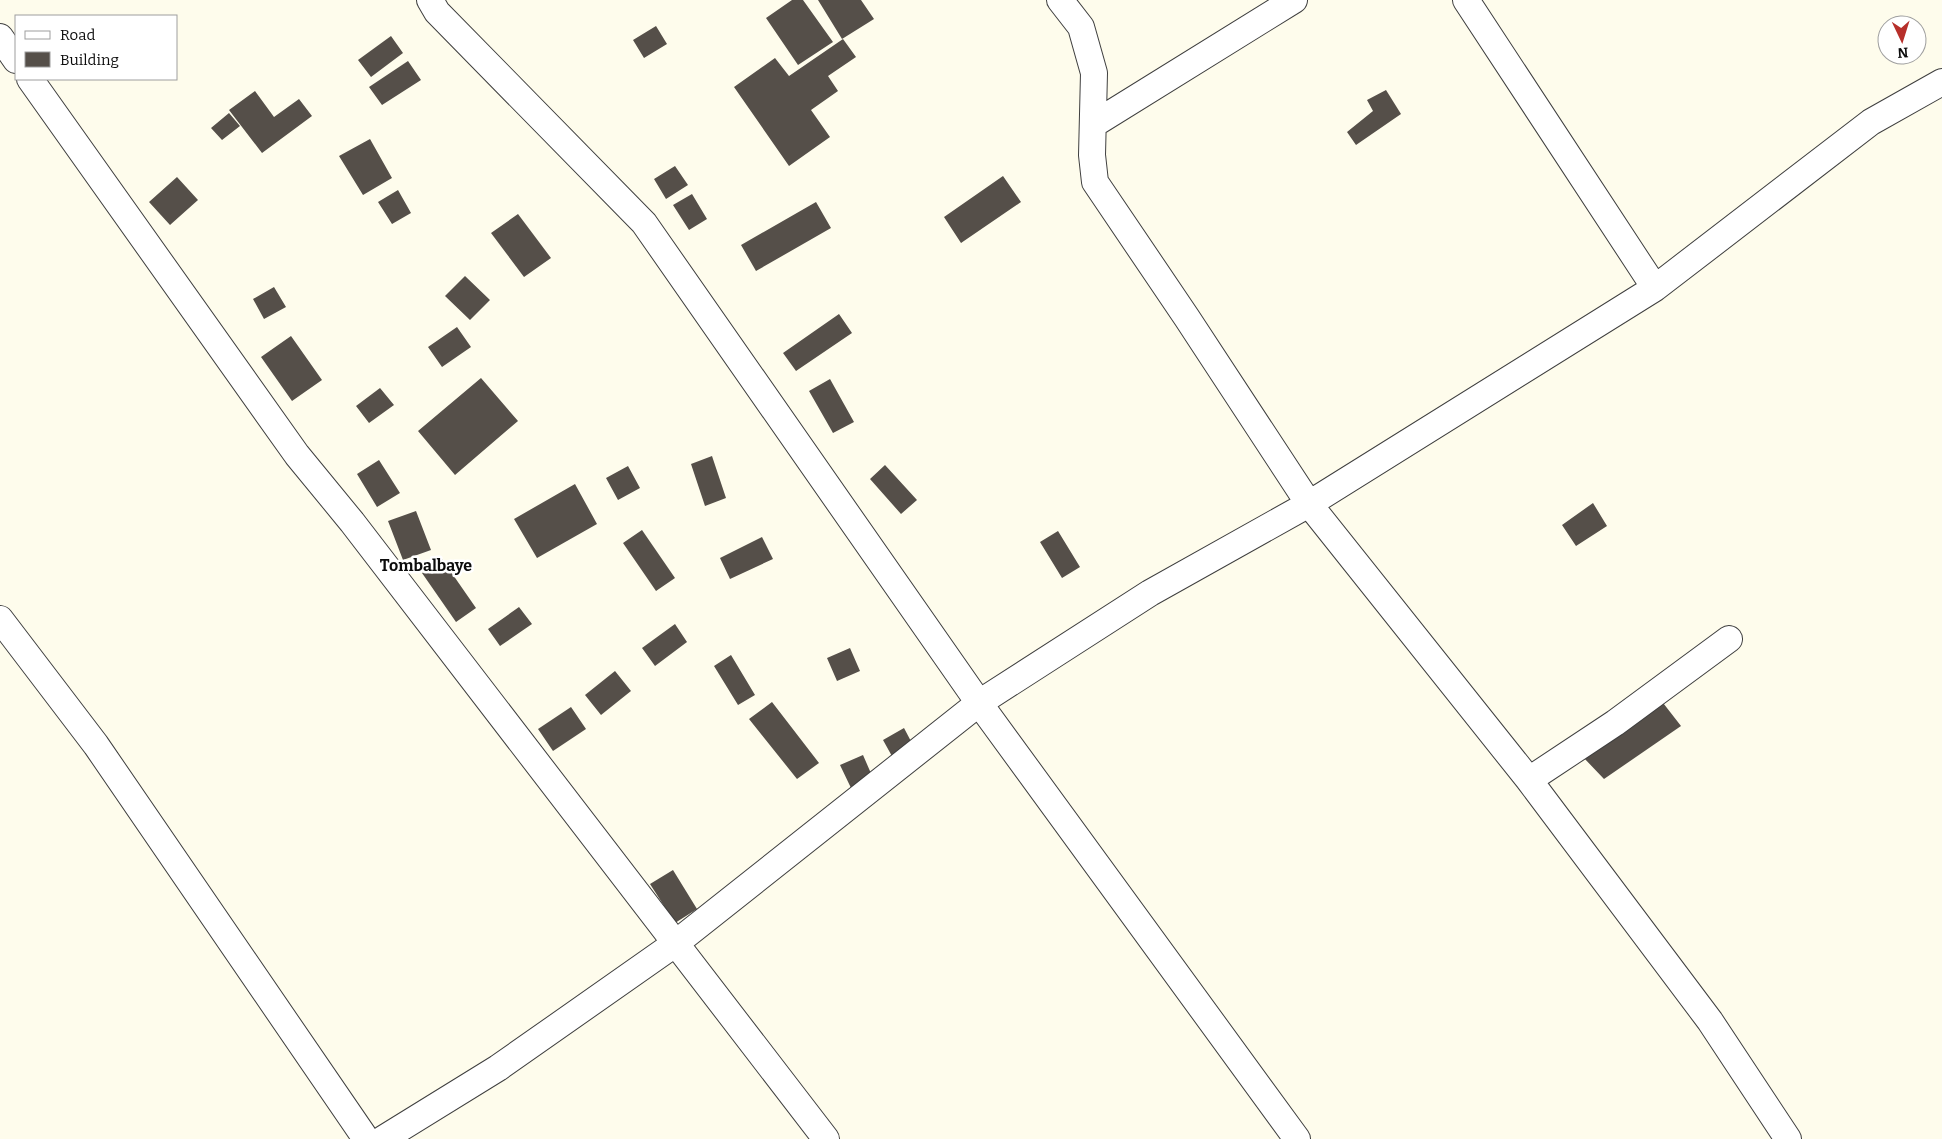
<svg xmlns="http://www.w3.org/2000/svg" width="1942" height="1139" font-family="Bitter,serif">
	<style>
		.building { fill: #554f49 }
		.lines { fill: none; stroke-linecap: round; stroke-linejoin: round }
		.minor-casing { stroke: #3f3f3f; stroke-width: 28 }
		.minor { stroke: #fff; stroke-width: 26 }
		.labels { text-anchor: middle; dominant-baseline: central; stroke-width: 5; stroke-linejoin: round; paint-order: stroke }
		.neighbourhood-label { font-size: 16px; font-weight: bold; fill: #0c0c0c; stroke: #fff }
	</style>
	<rect width="100%" height="100%" fill="#fefcec"/>
	<path class="building" d="M792,0H803L833,42L798,65L766,18Z
		M818,0H861L874,19L842,39Z
		M656,26L667,44L644,58L633,40Z
		M391,36L403,53L371,77L358,60Z
		M843,39L856,57L828,76L838,91L811,110L830,137L789,166L734,87L775,58L789,76Z
		M408,61L421,80L382,105L369,87Z
		M1386,90L1401,114L1356,145L1347,132L1373,111L1367,100Z
		M255,91L274,117L299,99L312,116L262,153L229,110Z
		M229,113L240,126L222,140L211,128Z
		M370,139L392,178L363,195L339,156Z
		M675,166L688,185L666,199L654,179Z
		M1003,176L1021,202L961,243L944,217Z
		M177,177L198,200L170,225L149,202Z
		M398,190L411,213L392,224L378,202Z
		M692,194L707,219L689,230L673,205Z
		M816,202L831,228L756,271L741,245Z
		M518,214L551,258L524,277L491,233Z
		M465,276L490,300L470,320L445,296Z
		M274,287L286,307L264,319L253,299Z
		M839,314L852,333L796,371L783,353Z
		M457,327L471,347L442,367L428,347Z
		M291,336L322,380L292,401L261,357Z
		M481,378L518,421L455,475L418,431Z
		M830,379L854,422L833,433L809,391Z
		M380,388L394,405L369,423L356,406Z
		M712,456L726,498L705,506L691,464Z
		M379,460L400,493L377,507L357,474Z
		M885,465L917,500L901,514L870,479Z
		M628,466L640,488L618,500L606,478Z
		M575,484L597,524L537,558L514,519Z
		M1593,503L1607,526L1576,546L1562,525Z
		M416,511L431,550L403,560L388,521Z
		M642,530L675,578L656,591L623,543Z
		M1058,531L1080,567L1062,578L1040,542Z
		M762,537L773,559L730,579L720,558Z
		M442,559L476,608L456,622L422,573Z
		M519,607L532,624L500,646L488,629Z
		M675,624L687,642L655,666L642,648Z
		M850,648L860,671L837,681L827,658Z
		M731,655L755,695L738,705L714,666Z
		M615,671L631,691L601,715L585,695Z
		M1660,699L1681,726L1604,779L1583,757Z
		M772,702L819,763L797,779L749,719Z
		M571,707L586,729L553,751L538,729Z
		M904,728L914,747L893,758L883,740Z
		M863,755L873,778L851,788L840,765Z
		M673,870L697,909L675,923L650,884Z"/>
	<g class="lines">
		<g class="minor-casing">
			<path id="minor" d="M430,0L437,12L644,223L979,703L1297,1139
				M1060,0L1081,27L1094,73L1092,155L1095,182L1187,318L1309,504L1529,780L1710,1021L1788,1139
				M1466,0L1655,288
				M0,37L16,60
				M30,79L297,455L352,522L826,1139
				M1094,124L1294,0
				M0,619L96,745L366,1139
				M1529,780L1615,723L1729,639
				M383,1139L498,1068L676,943L979,703L1150,593L1309,504L1655,288L1871,122L1942,82"/>
		</g>
		<use href="#minor" class="minor"/>
	</g>
	<g class="labels">
		<g class="neighbourhood-label">
			<text x="426" y="565">Tombalbaye</text>
		</g>
	</g>
	<rect x="15" y="15" width="162" height="65" fill="#ffffff" stroke="#9e9e9e"/>
	<rect x="25" y="31" width="25" height="8" fill="#ffffff" stroke="#9e9e9e"/>
	<text x="60" y="40" font-size="15" fill="#0c0c0c">Road</text>
	<rect x="25" y="52" width="25" height="15" fill="#554f49" stroke="#9e9e9e"/>
	<text x="60" y="65" font-size="15" fill="#0c0c0c">Building</text>
	<g transform="translate(1902 40) rotate(176)"><circle r="24" fill="#ffffff" stroke="#9e9e9e"/>
	<path d="M0-4L9 19L0 12L-9 19Z" fill="#b72f2a"/>
	<text y="-8" font-size="14" font-weight="bold" text-anchor="middle" fill="#0c0c0c">N</text>
	</g>
</svg>
